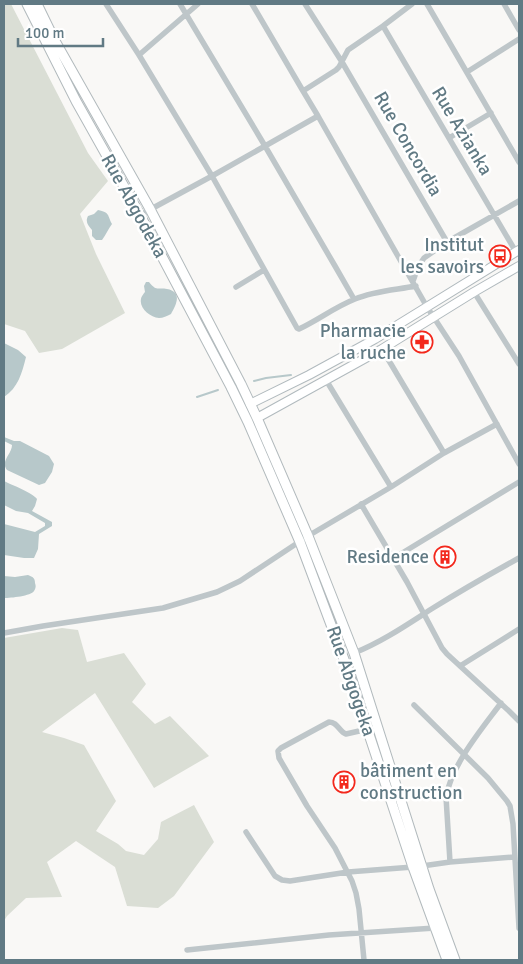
<svg xmlns="http://www.w3.org/2000/svg" width="523" height="964" font-family="Signika,sans-serif">
	<style>
		.green { fill: #daded5 }
		.water { fill: #b7c8ca }
		.lines { fill: none; stroke-linecap: round; stroke-linejoin: round }
		.stream { stroke: #b7c8ca; stroke-width: 2 }
		.secondary-casing { stroke: #b1babe; stroke-width: 10 }
		.primary-casing { stroke: #b2babd; stroke-width: 11 }
		.minor { stroke: #bec6c9; stroke-width: 5.5 }
		.secondary { stroke: #fff; stroke-width: 8 }
		.primary { stroke: #fff; stroke-width: 9 }
		.labels { text-anchor: middle; dominant-baseline: central; stroke-width: 5; stroke-linejoin: round; paint-order: stroke }
		.street-label { font-size: 19px; fill: #617a84; stroke: #fff }
		.poi-label { font-size: 19px; fill: #617a84; stroke: #fff; text-anchor: end }
	</style>
	<rect width="100%" height="100%" fill="#f9f8f6"/>
	<path class="green" d="M4,4H11L88,153L108,181L80,214L96,254L125,313L62,349L39,353L25,331L4,324Z
		M62,628L78,630L87,662L124,653L146,684L132,702L155,724L170,716L209,756L154,788L95,693L42,732L64,738L84,745L116,801L96,831L118,844L126,851L144,855L158,839L161,822L194,805L214,842L174,896L158,908L127,906L115,867L76,841L47,862L62,897L26,898L7,916L4,921V638Z"/>
	<path class="water" d="M98,210C110,213 107,214 112,224C108,229 106,235 102,240H96L92,236V230C88,225 85,222 88,216L94,214Z
		M146,282H149C157,292 157,287 167,289C183,292 176,305 171,314C167,316 163,318 159,318C150,317 139,308 141,299C141,297 144,293 145,292L144,286Z
		M4,343L18,350L26,357C22,373 18,388 4,397Z
		M4,437L14,441H20L49,456L54,464L52,472L45,483L39,485L7,470C0,461 12,454 12,445L4,441Z
		M4,481C12,485 33,493 37,499L35,506L32,511L52,522V526L39,534L38,549L34,558H24L4,555V524L35,532L45,526V523L28,513L16,511L4,505Z
		M28,575C33,577 35,578 35,583C36,586 36,588 34,591C31,596 11,598 4,598V576L15,577Z"/>
	<g class="lines">
		<path class="stream" d="M254,381L266,378L291,375
			M197,397L218,390"/>
		<g class="secondary-casing">
			<path id="secondary" d="M250,404L309,375L375,339L519,250
				M257,418L382,349L474,292L519,266"/>
		</g>
		<g class="primary-casing">
			<path id="primary" d="M27,4L76,101L140,215L231,387L248,422L300,542L345,662L413,867L447,960
				M37,4L55,41L150,209L241,384L257,418L308,536L354,653L429,889L455,960"/>
		</g>
		<path class="minor" d="M106,4L139,55L212,176L297,328L299,329C318,320 335,307 355,299C374,291 395,290 416,286
			M180,4L265,146L335,266L354,299
			M252,4L303,91
			M305,4L342,62L447,242
			M427,4L519,162
			M504,4L519,30
			M383,26L516,252
			M139,55L198,4
			M467,72L519,39
			M318,116L427,307L459,356L519,464
			M449,138L491,113
			M140,215L212,176L318,116L303,91L336,70L339,67L348,50L383,26L412,4
			M413,281L418,267L424,258L447,242L519,201
			M236,287L264,270
			M474,292L519,364
			M382,349L444,453
			M326,380L391,487
			M361,504L407,582L442,648L447,654L509,711L519,721
			M394,558L519,482
			M4,633L43,626L163,608L217,592L240,581L308,536L391,487L444,453L497,424
			M354,653C382,642 408,624 433,608C462,590 490,574 519,558
			M460,666L519,629
			M414,705L488,778L507,801L510,806L513,824L519,928
			M246,832L275,876L282,880L290,881L348,872L413,867
			M450,862L446,797C452,764 481,730 501,703
			M422,866L450,862L514,857
			M187,950L329,935L435,928
			M364,960L359,909L356,893L352,881L335,848L307,806L279,758L278,751L281,748L329,722C338,722 339,732 346,734L368,729"/>
		<use href="#secondary" class="secondary"/>
		<use href="#primary" class="primary"/>
	</g>
	<defs>
		<g id="bus-ring" transform="scale(1.125)"><circle r="9.5" fill="#fff" stroke="#f3281c" stroke-width="1.5"/><path d="M-5-6H5V4H4V6H2V4H-2V6H-4V4H-5ZM-3.5-4V0h7V-4ZM-3.5 1.2v1.5H-2V1.2ZM2 1.2v1.5H3.5V1.2Z" fill="#f3281c"/></g>
		<g id="pharmacy-ring" transform="scale(1.125)"><circle r="9.5" fill="#fff" stroke="#f3281c" stroke-width="1.5"/><path d="M-2-6h4v4h4v4h-4v4h-4v-4h-4v-4h4Z" fill="#f3281c"/></g>
		<g id="building-ring" transform="scale(1.125)"><circle r="9.5" fill="#fff" stroke="#f3281c" stroke-width="1.5"/><path d="M-4-6H4V6H1V3H-1V6H-4ZM-2.5-4.3h1.7v1.8h-1.7ZM.8-4.3h1.7v1.8H.8ZM-2.5-1h1.7V.8h-1.7ZM.8-1h1.7V.8H.8Z" fill="#f3281c"/></g>
	</defs>
	<g fill-rule="evenodd">
		<use href="#bus-ring" x="500" y="256"/>
		<use href="#pharmacy-ring" x="422" y="342"/>
		<use href="#building-ring" x="445" y="557"/>
		<use href="#building-ring" x="344" y="782"/>
	</g>
	<g class="labels">
		<g class="street-label">
			<text transform="translate(462 131) rotate(59)">Rue Azianka</text>
			<text transform="translate(408 144) rotate(60)">Rue Concordia</text>
			<text transform="translate(134 206) rotate(61)">Rue Abgodeka</text>
			<text transform="translate(351 681) rotate(71)">Rue Abgogeka</text>
		</g>
		<g class="poi-label">
			<text x="484" y="245">Institut<tspan x="484" dy="22">les savoirs</tspan></text>
			<text x="406" y="331">Pharmacie<tspan x="406" dy="22">la ruche</tspan></text>
			<text x="429" y="557">Residence</text>
			<text x="360" y="771" text-anchor="start">bâtiment en<tspan x="360" dy="22">construction</tspan></text>
		</g>
	</g>
	<rect width="523" height="964" fill="none" stroke="#617a84" stroke-width="10"/>
	<path d="M18 38v8h85v-8" fill="none" stroke="#617a84" stroke-width="2.5"/>
	<text x="25" y="38" font-size="15" fill="#617a84" stroke="#ffffff" stroke-width="4" paint-order="stroke">100 m</text>
</svg>
